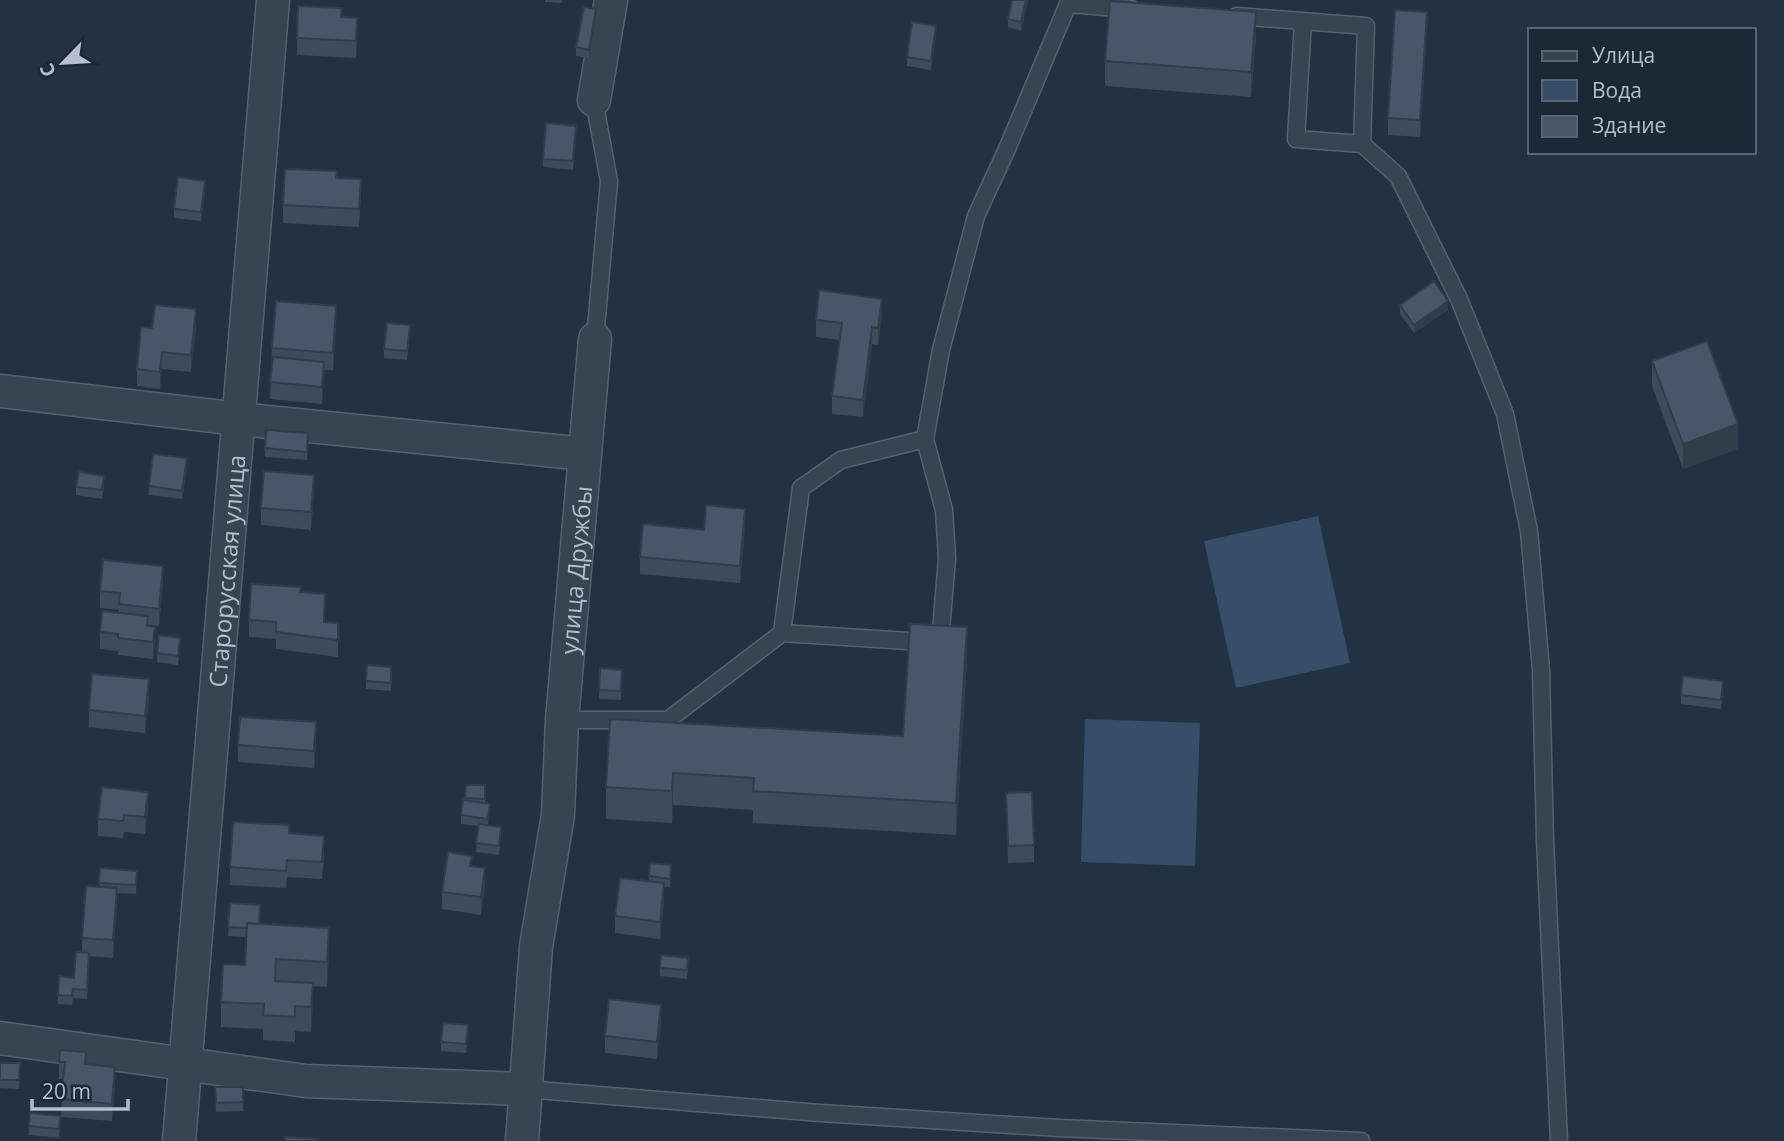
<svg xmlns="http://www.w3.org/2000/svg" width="1784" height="1141" font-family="'Open Sans',sans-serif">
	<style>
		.water { fill: #364e6a }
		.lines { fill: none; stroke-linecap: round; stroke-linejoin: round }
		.lane-casing { stroke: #56616f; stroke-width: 19 }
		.street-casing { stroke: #56616f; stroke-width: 35 }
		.lane { stroke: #384452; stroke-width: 16 }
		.street { stroke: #384452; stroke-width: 32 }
		.wall { fill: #3d4b5a }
		.shaded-wall { fill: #323d4a }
		.building { fill: #475769; stroke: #323d4a; stroke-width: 2 }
		.labels { text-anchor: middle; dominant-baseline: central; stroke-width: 7; stroke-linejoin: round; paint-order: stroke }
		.street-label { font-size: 24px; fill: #b4becc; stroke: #1d2837 }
	</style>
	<rect width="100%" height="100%" fill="#233242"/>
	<path class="water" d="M1318,516L1350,663L1236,688L1204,541Z
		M1085,719L1200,723L1195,866L1081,862Z"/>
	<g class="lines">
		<g class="lane-casing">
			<path id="lane" d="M1237,16L1366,26L1362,144L1296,139L1303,21
				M594,100L609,181L595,339
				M1362,144L1398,176L1459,299L1505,414L1529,531L1541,670L1545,840L1559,1141
				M782,633L801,488L841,460L925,439
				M562,720H668L782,633L940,643L947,558L944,510L925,439L941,350L976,216L1007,149L1068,4L1131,9
				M525,1089L820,1113L1059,1128L1361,1141"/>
		</g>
		<g class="street-casing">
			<g id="street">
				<path d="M594,100L611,0"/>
				<path d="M0,391L239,419L585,454"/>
				<path d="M0,1038L306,1081L525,1089"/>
				<path id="s1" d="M179,1141L273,0"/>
				<path id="s2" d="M522,1141L536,947L558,815L562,720L595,339"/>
			</g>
		</g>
		<use href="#lane" class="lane"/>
		<use href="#street" class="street"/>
	</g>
	<path class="wall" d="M545,0H562V3L545,2Z
		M1012,0H1028L1021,31L1008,27V19Z
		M298,6L357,35L356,58L297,55Z
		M596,18L589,58L576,56V47Z
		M1427,29L1420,137L1388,135V118Z
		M936,35L931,70L907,66V57Z
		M1256,38L1251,97L1105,86V61Z
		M576,135L573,170L543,167V159Z
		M337,178L361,196L359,227L283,223V205Z
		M205,189L201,221L174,218V209Z
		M1400,305L1448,310L1414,333L1400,314Z
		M882,316L878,345L872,344L863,417L832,414V396L840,340L816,337V320Z
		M336,323L333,370H324L322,404L270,399L272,348Z
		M196,326L191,372L162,369L160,389L137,386V369L152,328Z
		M410,333L407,360L384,358V349Z
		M1652,361L1738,449L1683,469L1652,386Z
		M308,442L307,460L265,457V448Z
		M187,467L182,499L149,495V486Z
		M104,485L102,499L76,495V487Z
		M314,492L311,530L261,525V508Z
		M745,526L740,583L640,574V557L704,530Z
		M163,583L159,626L148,625L155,644L153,659L118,655V651L100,649V632L119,613V610L100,608V591Z
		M301,592L325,611V622L338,640V657L276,649V639L249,637V620Z
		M180,646L178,665L157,662V653Z
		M967,659L956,835L753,823V810L673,805L672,823L606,819V787L610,719L903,736Z
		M391,667V691L366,689V681Z
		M622,670L621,700L599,699V690Z
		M1723,690L1721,709L1681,704V695Z
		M149,697L145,733L89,727V710Z
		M316,739L314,768L238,762V745Z
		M466,785H485V804L490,813L488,825L501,836L499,855L476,852L478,826L461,824V815L465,801Z
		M1006,793L1034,845V862L1008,863Z
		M148,809L145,834L124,832L123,838L98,836V819Z
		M289,833L324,853L322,879L287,877L286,888L230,885V867Z
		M100,868L137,871L136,894L117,893L113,958L89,956L87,999L73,998L72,1005L58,1004V995L74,978L82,952V938L99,887Z
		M671,874L670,887H664V900L660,939L615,933V916L649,881V876Z
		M485,886L481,915L442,909V892Z
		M230,903L259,924L329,953L327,987L313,986L311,1032L295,1031V1042L263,1040V1029L221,1027V1002L245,965L246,937L228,936Z
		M688,967L687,979L660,976V968Z
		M661,1022L657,1059L605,1053V1036Z
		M468,1033L466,1053L441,1051V1042Z
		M59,1062L86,1064L115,1084L112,1121L61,1117L63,1079H59Z
		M0,1063H20L19,1089L0,1088Z
		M215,1087H243V1111L216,1112Z
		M60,1125L59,1138L29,1135V1126Z"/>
	<path class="shaded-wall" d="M1026,0H1028L1021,31V22Z
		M596,9V18L589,58V50Z
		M1256,12V38L1251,97V72Z
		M1427,12V29L1420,137V120Z
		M936,26V35L931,70V61Z
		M205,181V189L201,221V212Z
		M882,299V316L878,345V328Z
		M1448,301V310L1414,333V325Z
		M336,306V323L333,370V353Z
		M196,309V326L191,372V355Z
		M872,327V344L863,417V400Z
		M162,352V369L160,389V372Z
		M324,362V379L322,404V387Z
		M1738,424V449L1683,469V444Z
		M187,458V467L182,499V491Z
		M314,475V492L311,530V512Z
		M745,509V526L740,583V566Z
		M163,566V583L159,626V609Z
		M155,627V644L153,659V642Z
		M967,627V659L956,835V803Z
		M149,679V697L145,733V716Z
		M316,722V739L314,768V751Z
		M673,773V805L672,823V791Z
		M148,792V809L145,834V817Z
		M485,868V886L481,915V897Z
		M664,883V900L660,939V922Z
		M117,888V905L113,958V940Z
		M329,928V953L327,987V962Z
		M313,983V1008L311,1032V1007Z
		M661,1005V1022L657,1059V1042Z
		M115,1067V1084L112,1121V1104Z"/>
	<path class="building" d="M1012,0H1026L1021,22L1008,19Z
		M1110,1L1256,12L1251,72L1105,61Z
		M298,6L342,8L341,17L357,18L356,41L297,38Z
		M584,7L596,9L589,50L576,47Z
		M1395,10L1427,12L1420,120L1388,118Z
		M912,22L936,26L931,61L907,57Z
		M546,123L576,126L573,161L543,159Z
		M285,169L337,171L336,178L361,179L359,209L283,205Z
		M178,177L205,181L201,212L174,209Z
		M1434,281L1448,301L1414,325L1400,305Z
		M819,290L882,299L878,328L872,327L863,400L832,396L842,323L816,320Z
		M276,301L336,306L333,353L272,348Z
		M155,305L196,309L191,355L162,352L160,372L137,369L141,327L152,328Z
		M387,323L410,325L407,351L384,349Z
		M1707,341L1738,424L1683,444L1652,361Z
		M273,357L324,362L322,387L270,382Z
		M266,430L308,433L307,452L265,448Z
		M153,454L187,458L182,491L149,486Z
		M264,471L314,475L311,512L261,508Z
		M79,472L104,476L102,490L76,487Z
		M706,505L745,509L740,566L640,557L643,524L704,530Z
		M103,560L163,566L159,609L119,604L120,593L100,591Z
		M251,584L301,587L300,592L325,594L324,622L338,623V640L276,632V622L249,620Z
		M102,611L148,616L147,626L155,627L153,642L118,638V634L100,632Z
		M910,624L967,627L956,803L753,791L754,778L673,773L672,791L606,787L610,719L903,736Z
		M159,635L180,638L178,656L157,653Z
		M367,665L391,667V683L366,681Z
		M600,668L622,670L621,691L599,690Z
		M92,674L149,679L145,716L89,710Z
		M1683,676L1723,681L1721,700L1681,695Z
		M240,717L316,722L314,751L238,745Z
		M466,785H485V799L465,798Z
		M102,787L148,792L145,817L124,815L123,821L98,819Z
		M1032,792L1034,845L1008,846L1006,793Z
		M463,800L490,804L488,819L461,815Z
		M233,822L289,825V833L324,836L322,862L287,860L286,871L230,867Z
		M479,824L501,827L499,846L476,843Z
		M448,852L472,856L470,866L485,868L481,897L442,892Z
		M650,863L671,865L670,879L649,876Z
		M100,868L137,871L136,885L99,883Z
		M620,878L664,883L660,922L615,916Z
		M86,886L117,888L113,940L82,938Z
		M230,903L260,905L259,924L247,923V928L228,927Z
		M247,923L329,928L327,962L276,959L275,981L313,983L311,1007L295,1006V1017L263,1015L264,1004L221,1002L223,964L245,965Z
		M76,952L89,953L87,990L73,989L72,996L58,995L59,976L74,978Z
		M661,955L688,958L687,970L660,968Z
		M609,999L661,1005L657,1042L605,1036Z
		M443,1023L468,1025L466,1044L441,1042Z
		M60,1050L86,1052L85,1064L115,1067L112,1104L61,1099L65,1062H59Z
		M0,1063H20L19,1080H0Z
		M215,1087H243V1102L216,1103Z
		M30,1113L60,1116L59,1129L29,1126Z
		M285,1137L318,1139V1141H285Z"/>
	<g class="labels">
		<g class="street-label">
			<text stroke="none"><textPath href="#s2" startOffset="574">улица Дружбы</textPath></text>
			<text stroke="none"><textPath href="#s1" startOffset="572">Старорусская улица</textPath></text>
		</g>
	</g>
	<rect x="1528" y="28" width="228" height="126" fill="#1d2837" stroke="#596473" stroke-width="2"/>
	<rect x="1542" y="51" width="35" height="10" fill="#384452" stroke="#596473" stroke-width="2"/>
	<text x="1592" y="63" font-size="21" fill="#b4becc">Улица</text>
	<rect x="1542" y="80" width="35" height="21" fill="#364e6a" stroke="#596473" stroke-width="2"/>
	<text x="1592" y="98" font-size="21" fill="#b4becc">Вода</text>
	<rect x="1542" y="116" width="35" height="21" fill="#475769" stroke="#596473" stroke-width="2"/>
	<text x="1592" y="133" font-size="21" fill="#b4becc">Здание</text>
	<g transform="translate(63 63) rotate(245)" stroke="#1d2837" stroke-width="5" paint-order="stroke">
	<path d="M0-5L12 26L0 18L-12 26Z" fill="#b4becc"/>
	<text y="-10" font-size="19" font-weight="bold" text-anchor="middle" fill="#b4becc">С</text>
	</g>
	<path d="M32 1099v10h96v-10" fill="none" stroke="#b4becc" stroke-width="3.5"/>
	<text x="42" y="1099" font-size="21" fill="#b4becc" stroke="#1d2837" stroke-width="5" paint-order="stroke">20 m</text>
</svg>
